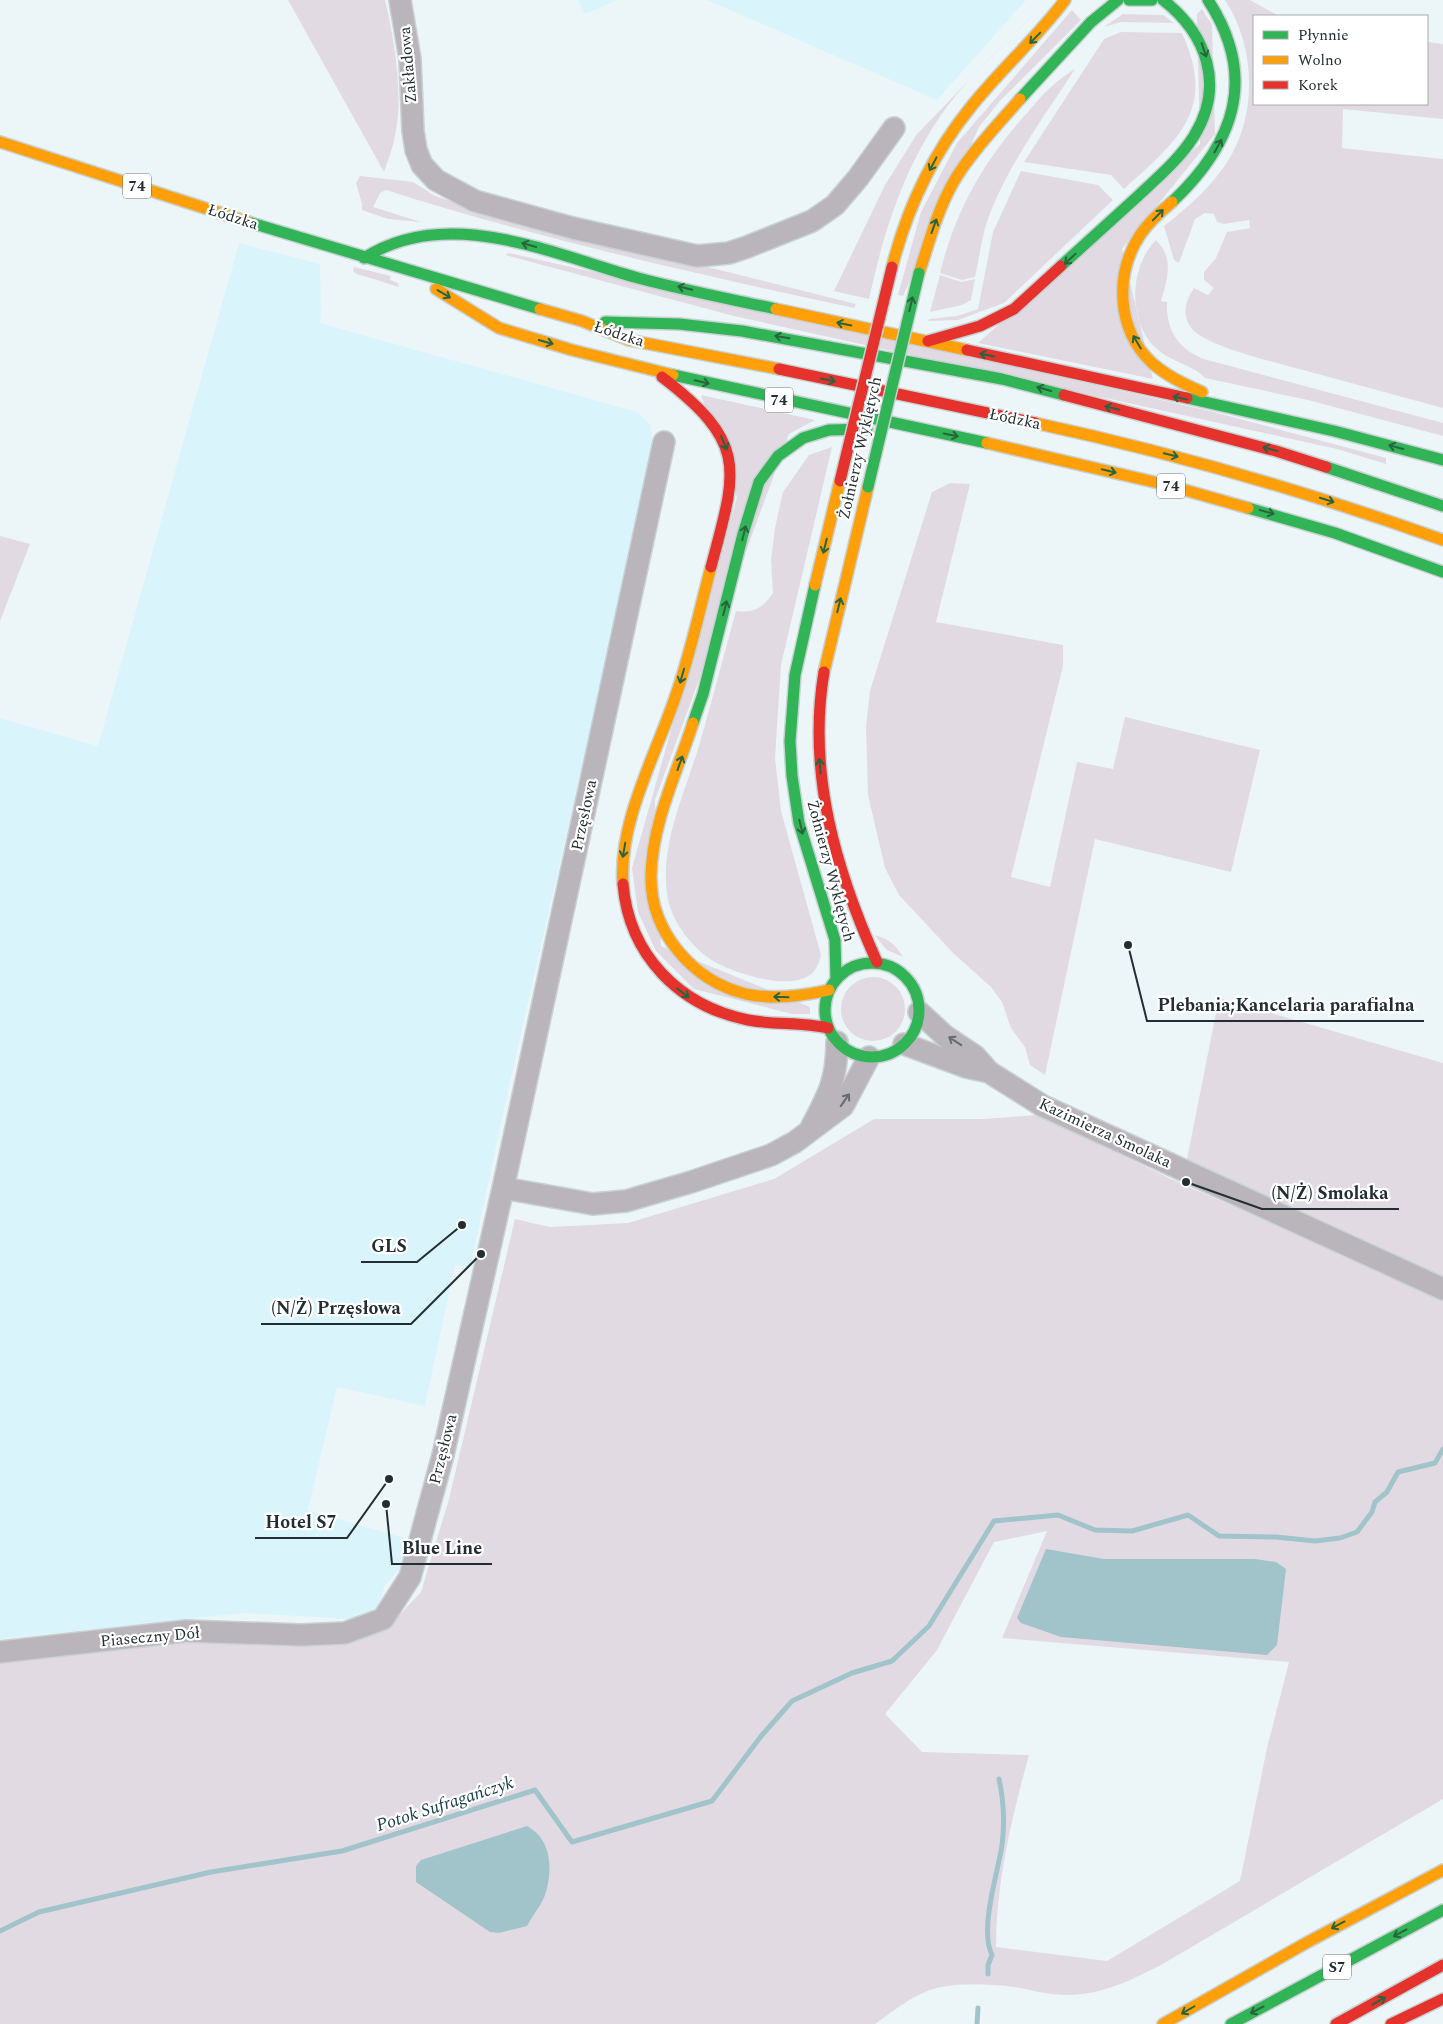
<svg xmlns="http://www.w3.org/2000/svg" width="1443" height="2024" font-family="Spectral,serif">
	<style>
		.built { fill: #d9f5fb }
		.green { fill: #e2dae3; fill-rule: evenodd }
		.water { fill: #a1c3ca }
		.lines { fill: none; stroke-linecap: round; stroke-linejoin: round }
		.stream { stroke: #a1c3ca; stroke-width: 5 }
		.street-casing { stroke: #c8d1d3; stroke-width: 24 }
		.fast-casing { stroke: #c8d1d3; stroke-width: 14 }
		.slow-casing { stroke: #c8d1d3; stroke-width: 14 }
		.jam-casing { stroke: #c8d1d3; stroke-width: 14 }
		.street { stroke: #b9b5ba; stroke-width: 21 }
		.fast { stroke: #30b455; stroke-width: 11 }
		.slow { stroke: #ff9f0a; stroke-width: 11 }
		.jam { stroke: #e5322d; stroke-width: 11 }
		.fast-bridge-casing { stroke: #c8d1d3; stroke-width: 14; stroke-linecap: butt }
		.jam-bridge-casing { stroke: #c8d1d3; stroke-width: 14; stroke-linecap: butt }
		.fast-bridge { stroke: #30b455; stroke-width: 11 }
		.jam-bridge { stroke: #e5322d; stroke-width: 11 }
		.oneway { stroke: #28643f }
		.oneway2 { stroke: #666b6f }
		.labels { text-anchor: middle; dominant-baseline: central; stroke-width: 4.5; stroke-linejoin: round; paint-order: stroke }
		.shield { fill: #fff; stroke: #646d6f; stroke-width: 1 }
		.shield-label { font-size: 15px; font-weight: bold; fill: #222e31 }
		.street-label { font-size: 16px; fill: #222e31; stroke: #fff }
		.water-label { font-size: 18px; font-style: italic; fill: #174049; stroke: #fff }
		.leader { fill: none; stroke: #222e31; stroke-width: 2 }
		.callout-dot { fill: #222e31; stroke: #fff; stroke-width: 2 }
		.callout-label { font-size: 18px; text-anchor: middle; font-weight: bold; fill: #222e31; stroke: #fff; stroke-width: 4.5; stroke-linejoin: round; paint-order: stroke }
	</style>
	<rect width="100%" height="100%" fill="#ecf6f8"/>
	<path class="built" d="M578,0H617L585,14Z
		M707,0H1026L937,100Z
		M239,243L320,264L321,314L320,323L637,412L651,425L653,455L509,1086L470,1268L455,1265L425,1406L337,1387L308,1510L411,1540L406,1561L385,1586L378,1605L368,1616L348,1619L244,1613L0,1639V718L98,746Z"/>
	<path class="green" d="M288,0H385C394,37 404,97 395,135C393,148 388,160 384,172Z
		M1225,0H1250L1279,16H1254V104H1427V42L1443,44V119L1343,109L1342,148L1443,159V408C1396,395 1350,383 1303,370C1278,363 1211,348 1193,330C1181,317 1185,301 1194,288L1208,295L1214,288L1204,280V272L1216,258L1227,232L1250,228L1249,220L1224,224L1217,222L1214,214L1205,213L1195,219L1179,263L1174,260L1164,226C1187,208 1209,189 1226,164C1258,116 1256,47 1225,0Z
		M1042,5C1008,42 967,77 939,118C902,173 883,235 869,299L834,291L885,185L917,134Z
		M1202,9L1212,25L1215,134L1122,249L1153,379L978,343L1200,144L1197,14Z
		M1072,10L1081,20L1000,101L979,127L903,296L898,295L921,212L957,143Z
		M1123,14L1163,15L1174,23L1121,22L1104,27Z
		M1121,32L1182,33C1217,110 1179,139 1124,189L1111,175L1024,162L1104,39Z
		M1075,69C1044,117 1004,170 986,225C981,242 979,260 975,277L962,280L940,273C955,211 984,160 1027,113C1041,96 1056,80 1075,69Z
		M1021,171L1098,185L1113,200L1004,303L958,320L928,321L929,319L957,316L978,309L993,232Z
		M360,176L413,182L435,196L479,210L856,304L854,308C696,274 540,239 386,190L380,193L373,207L421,222L388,219L362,210V204L356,183Z
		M1156,240C1174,258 1168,278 1161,301L1167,302C1166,330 1178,349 1204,359L1443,423V436L1308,400L1205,378C1193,365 1171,362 1157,349C1127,323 1129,267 1156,240Z
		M509,253L1214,412L1386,458V464L1337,449L734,316L505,255Z
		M354,267L391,276L390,280L398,283L399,287L357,274L353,271Z
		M940,275L961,282L975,279L971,300L962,305L930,312Z
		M701,395L815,420L789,434L655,800L661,946L810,1007V1014H792L694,989L656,951L638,912L632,868L737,497Z
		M832,447L781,665L775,758L781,811L821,955C819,964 816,972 807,977C784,989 731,973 710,959C689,945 670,918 667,894C660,841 687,788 701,739C713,697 724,654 736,611C754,613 763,608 773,593L771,560L775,528L783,492L809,455Z
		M950,483L970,484L936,622L1063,645V666L1011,877L1050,887L1077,762L1113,769L1125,717L1260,750L1231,872L1095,839L1045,1075L1030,1065L1025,1047L1011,1028L1002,1002L991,987L953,953L899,895L885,868L868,795L866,726L870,691L932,492Z
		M0,536L30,544L0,621Z
		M874,935C888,938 896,945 903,957L887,950Z
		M841 1009a32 32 0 1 1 64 0a32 32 0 1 1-64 0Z
		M1219,998L1443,1063V1278L1187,1159Z
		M1038,1115L1171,1179L1443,1299V1799L1161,1965C1125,1983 1094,1999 1052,1994C1039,1993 1027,1989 1014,1987C991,1984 964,1983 941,1987C916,1992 895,2010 875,2024H0V1661L187,1640L390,1625L421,1592L449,1499L515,1219L550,1227L628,1223L774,1179L874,1119H983ZM1047,1531L1002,1638L1289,1662L1267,1748L1240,1881L1107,1961L996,1947C996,1882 1012,1817 1029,1755L922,1752L885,1714L937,1650L994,1542Z"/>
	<path class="water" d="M1046,1549L1104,1559H1255L1276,1562L1286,1569L1277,1645L1267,1655L1061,1637L1021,1623L1017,1618Z
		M527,1826C551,1839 553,1867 546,1892C543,1903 533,1915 527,1926L499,1933L490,1932L416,1882V1866L421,1860Z"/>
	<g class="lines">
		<path class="stream" d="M0,1931L39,1912L211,1872L342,1851L535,1790L572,1842L712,1801L762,1735L792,1701L852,1673L892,1661L929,1626L994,1521L1058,1515L1095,1530L1132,1531L1188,1515L1219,1536L1276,1537L1315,1541L1340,1538L1357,1532L1372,1512L1375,1502L1387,1492L1398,1472L1435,1463L1443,1449
			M988,1974V1965L992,1955C979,1929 998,1873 1002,1845C1005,1822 1004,1802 999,1779
			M977,2024L978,2008"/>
		<g class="street-casing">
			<path id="street" d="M400,0L410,59L413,131L416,150L422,165L436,180L475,201L573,228L697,256L729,253L747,247L812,221L835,205L858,178L894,128
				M919,1012L945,1036L975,1056L989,1072L1043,1106L1443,1289
				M904,1044L966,1067L989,1072
				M812,1126C829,1094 837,1079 837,1042
				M503,1188L593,1204L626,1201L691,1182L771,1155L795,1142L843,1106L869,1057
				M0,1652L186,1631L301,1635L345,1633L383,1619L410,1577L443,1455L504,1184L664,442"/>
		</g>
		<g class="fast-casing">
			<path id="fast" d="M1129,0H1152
				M1020,99L1091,22L1118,0
				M1172,202C1235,143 1258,77 1208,0
				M248,222L540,309
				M364,258C448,204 552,254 638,278C683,290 730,299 776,309
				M1061,266C1086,243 1112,220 1137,197C1157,178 1179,160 1194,136C1225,86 1207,34 1163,0
				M605,322L679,324L742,331L1002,379L1064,395
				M673,375L987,443
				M1187,398L1334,431L1443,460
				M1326,467L1443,506
				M1248,508L1335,533L1443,572
				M815,585L795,675L790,741L792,776L799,823L835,940L836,979
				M693,723L703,694L743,534L759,482L778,456L803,438L829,430L867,429
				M825 1010a47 47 0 1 1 94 0a47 47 0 1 1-94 0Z
				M1231,2024L1443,1910"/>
		</g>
		<g class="slow-casing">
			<path id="slow" d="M0,142L248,222
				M1172,202C1160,212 1148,223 1140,235C1114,275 1117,330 1152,363C1167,376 1184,384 1202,392
				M892,267C907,209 932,155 970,108C1000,70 1036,39 1065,0
				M919,273C929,243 937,211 953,183C967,157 1000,122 1020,99
				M436,289L499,328L572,350L673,375
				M540,309L582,321L629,340L779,369
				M776,309L967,350
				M1035,423C1174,453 1309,492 1443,540
				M987,443L1167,485L1248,508
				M815,585L840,481
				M824,672L868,487
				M693,723C677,773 652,822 651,876C650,932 693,981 746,994C774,1000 802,996 829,990
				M623,884C618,821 658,751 677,692C691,651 700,609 711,567
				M1163,2024L1306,1943L1443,1870"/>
		</g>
		<g class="jam-casing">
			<path id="jam" d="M928,341L980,326L1014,309L1061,266
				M967,350L1187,398
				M779,369L1035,423
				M662,377C749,444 737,469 711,567
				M1064,395L1276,451L1326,467
				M824,672C807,773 836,871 877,962
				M623,884C629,955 679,1006 748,1020C774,1025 802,1022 828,1028
				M1336,2024L1443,1965
				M1391,2024L1443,1999"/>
		</g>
		<use href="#street" class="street"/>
		<use href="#fast" class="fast"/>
		<use href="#slow" class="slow"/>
		<use href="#jam" class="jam"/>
		<g class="fast-bridge-casing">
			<path id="fast-bridge" d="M868,487L919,273"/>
		</g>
		<g class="jam-bridge-casing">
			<path id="jam-bridge" d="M840,481L892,267"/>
		</g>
		<use href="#fast-bridge" class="fast-bridge"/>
		<use href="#jam-bridge" class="jam-bridge"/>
	</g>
	<defs><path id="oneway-shaft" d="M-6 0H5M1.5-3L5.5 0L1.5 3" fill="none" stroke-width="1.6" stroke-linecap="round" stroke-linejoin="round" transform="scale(1.25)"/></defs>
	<g class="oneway">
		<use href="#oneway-shaft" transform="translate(1035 38) rotate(134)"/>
		<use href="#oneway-shaft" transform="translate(1204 50) rotate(71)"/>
		<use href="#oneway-shaft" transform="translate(1218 146) rotate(-61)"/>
		<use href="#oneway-shaft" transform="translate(933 164) rotate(118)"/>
		<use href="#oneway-shaft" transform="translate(1158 215) rotate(-46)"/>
		<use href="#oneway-shaft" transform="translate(934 226) rotate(-70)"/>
		<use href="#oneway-shaft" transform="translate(529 245) rotate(-164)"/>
		<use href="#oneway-shaft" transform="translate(1070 259) rotate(137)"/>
		<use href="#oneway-shaft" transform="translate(685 288) rotate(-167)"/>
		<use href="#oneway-shaft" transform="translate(444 294) rotate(31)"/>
		<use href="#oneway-shaft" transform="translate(911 304) rotate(-77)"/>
		<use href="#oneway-shaft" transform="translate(844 324) rotate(-168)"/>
		<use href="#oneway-shaft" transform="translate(782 337) rotate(-171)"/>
		<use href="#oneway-shaft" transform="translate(546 342) rotate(16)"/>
		<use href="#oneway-shaft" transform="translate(1137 342) rotate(-121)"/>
		<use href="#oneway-shaft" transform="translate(987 355) rotate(-168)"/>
		<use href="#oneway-shaft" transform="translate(828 380) rotate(12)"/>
		<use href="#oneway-shaft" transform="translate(702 382) rotate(13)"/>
		<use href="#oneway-shaft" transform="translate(1044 389) rotate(-164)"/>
		<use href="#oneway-shaft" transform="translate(1180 398) rotate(-168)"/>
		<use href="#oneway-shaft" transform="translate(1112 408) rotate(-166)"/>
		<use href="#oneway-shaft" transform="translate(951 435) rotate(12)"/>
		<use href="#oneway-shaft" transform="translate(724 443) rotate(67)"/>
		<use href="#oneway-shaft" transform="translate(1396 447) rotate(-165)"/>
		<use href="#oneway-shaft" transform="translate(1270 449) rotate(-165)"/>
		<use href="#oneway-shaft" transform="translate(1171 455) rotate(14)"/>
		<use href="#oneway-shaft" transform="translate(1109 471) rotate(13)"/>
		<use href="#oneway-shaft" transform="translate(1327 500) rotate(17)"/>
		<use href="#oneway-shaft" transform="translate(1267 512) rotate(16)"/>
		<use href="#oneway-shaft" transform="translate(744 533) rotate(-76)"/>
		<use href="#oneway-shaft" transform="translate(825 546) rotate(104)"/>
		<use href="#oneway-shaft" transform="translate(839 605) rotate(-76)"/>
		<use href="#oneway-shaft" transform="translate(725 608) rotate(-76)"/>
		<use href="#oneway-shaft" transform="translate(682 676) rotate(106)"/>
		<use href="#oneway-shaft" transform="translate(680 763) rotate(-70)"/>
		<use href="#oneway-shaft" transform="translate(820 766) rotate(-94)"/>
		<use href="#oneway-shaft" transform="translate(801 827) rotate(77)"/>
		<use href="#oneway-shaft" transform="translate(624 850) rotate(100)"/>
		<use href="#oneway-shaft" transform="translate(683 993) rotate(37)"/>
		<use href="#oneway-shaft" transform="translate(781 997) rotate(-178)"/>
		<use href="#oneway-shaft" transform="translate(1338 1925) rotate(152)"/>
		<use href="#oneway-shaft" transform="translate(1400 1933) rotate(152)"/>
		<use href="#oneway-shaft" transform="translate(1379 2001) rotate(-29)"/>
		<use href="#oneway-shaft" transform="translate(1188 2010) rotate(150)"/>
		<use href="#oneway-shaft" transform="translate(1257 2010) rotate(152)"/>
	</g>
	<g class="oneway2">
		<use href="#oneway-shaft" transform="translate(955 1041) rotate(-147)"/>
		<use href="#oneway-shaft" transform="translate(845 1100) rotate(-55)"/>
	</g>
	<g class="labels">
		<g class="shield">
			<rect x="123" y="173.5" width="28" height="25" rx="4"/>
			<rect x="765" y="387.5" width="28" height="25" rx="4"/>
			<rect x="1157" y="473.5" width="28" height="25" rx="4"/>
			<rect x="1323" y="1954.5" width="28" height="25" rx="4"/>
		</g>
		<g class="shield-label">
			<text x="137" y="186">74</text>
			<text x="779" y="400">74</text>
			<text x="1171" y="486">74</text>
			<text x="1337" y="1967">S7</text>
		</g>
		<g class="street-label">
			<text transform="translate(408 65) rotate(-95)">Zakładowa</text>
			<text transform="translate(233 217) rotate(18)">Łódzka</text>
			<text transform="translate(619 334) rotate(18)">Łódzka</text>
			<text transform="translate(1015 419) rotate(12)">Łódzka</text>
			<text transform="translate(860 448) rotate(-77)">Żołnierzy Wyklętych</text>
			<text transform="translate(584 815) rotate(-78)">Przęsłowa</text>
			<text transform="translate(831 871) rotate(75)">Żołnierzy Wyklętych</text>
			<text transform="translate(1105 1133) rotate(25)">Kazimierza Smolaka</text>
			<text transform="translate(443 1449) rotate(-76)">Przęsłowa</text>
			<text transform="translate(150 1637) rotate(-5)">Piaseczny Dół</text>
		</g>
		<g class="water-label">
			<text transform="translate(445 1804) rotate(-18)">Potok Sufragańczyk</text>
		</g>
	</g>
	<path class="leader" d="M1128 945L1147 1021H1424M1186 1182L1262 1209H1399M462 1225L417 1262H361M481 1254L411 1324H261M389 1479L347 1538H255M386 1504L392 1564H492"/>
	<g class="callout-dot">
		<circle cx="1128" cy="945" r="5"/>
		<circle cx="1186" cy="1182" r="5"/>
		<circle cx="462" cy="1225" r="5"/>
		<circle cx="481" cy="1254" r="5"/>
		<circle cx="389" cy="1479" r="5"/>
		<circle cx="386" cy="1504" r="5"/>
	</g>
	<g class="callout-label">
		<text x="1286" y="1011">Plebania;Kancelaria parafialna</text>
		<text x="1330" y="1199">(N/Ż) Smolaka</text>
		<text x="389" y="1252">GLS</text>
		<text x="336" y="1314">(N/Ż) Przęsłowa</text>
		<text x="301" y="1528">Hotel S7</text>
		<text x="442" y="1554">Blue Line</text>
	</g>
	<rect x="1253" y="15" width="175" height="90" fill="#ffffff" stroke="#a7abad"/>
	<rect x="1263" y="31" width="25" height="8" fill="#30b455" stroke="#a7abad"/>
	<text x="1298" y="40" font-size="15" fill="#222e31">Płynnie</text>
	<rect x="1263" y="56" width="25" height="8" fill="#ff9f0a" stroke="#a7abad"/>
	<text x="1298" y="65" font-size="15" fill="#222e31">Wolno</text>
	<rect x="1263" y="81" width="25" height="8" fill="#e5322d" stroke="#a7abad"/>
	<text x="1298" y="90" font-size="15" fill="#222e31">Korek</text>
</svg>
